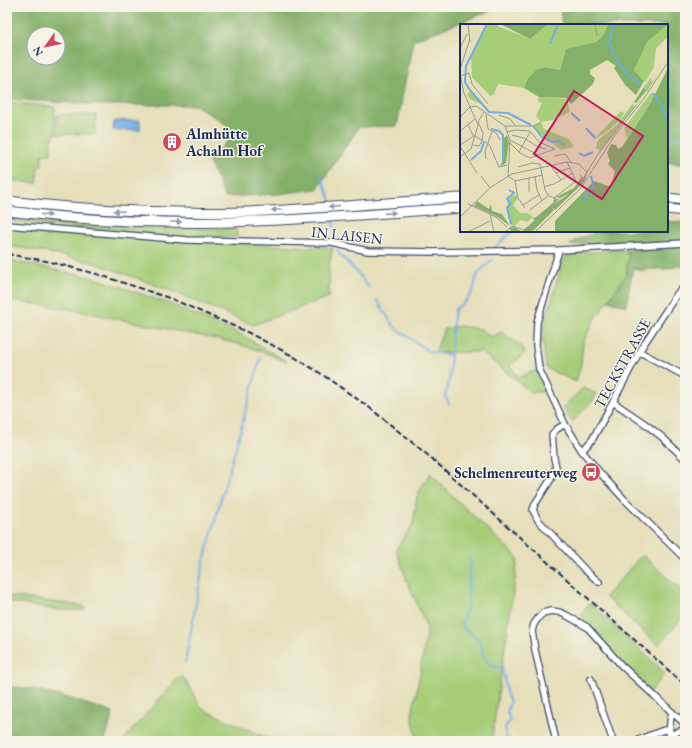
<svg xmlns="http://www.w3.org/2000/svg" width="692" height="748" font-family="'EB Garamond',serif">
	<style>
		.green { fill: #a6ce79; stroke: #607e6c }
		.forest { fill: #84b169; stroke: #507064; fill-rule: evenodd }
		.water { fill: #72ace3; stroke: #466ea0 }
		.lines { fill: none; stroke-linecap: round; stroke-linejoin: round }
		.stream { stroke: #72ace3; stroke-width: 2 }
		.minor-casing { stroke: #39496c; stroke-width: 8 }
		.trunk-casing { stroke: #39496c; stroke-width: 11 }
		.minor { stroke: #fff; stroke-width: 5.5 }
		.trunk { stroke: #fff; stroke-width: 9 }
		.rail { stroke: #1b2f5e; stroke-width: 2; stroke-dasharray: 6 3; stroke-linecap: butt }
		.oneway { fill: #8d97ae }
		.labels { text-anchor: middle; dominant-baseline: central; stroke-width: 3; stroke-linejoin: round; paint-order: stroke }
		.poi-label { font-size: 15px; font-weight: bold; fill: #1b2f5e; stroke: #f7f3e8; text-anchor: start }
		.street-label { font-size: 15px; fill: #1b2f5e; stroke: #f7f3e8 }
		.inset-river { fill: none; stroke: #72ace3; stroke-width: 2 }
		.inset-road { fill: none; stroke: #959995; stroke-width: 1 }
		.view { fill: #c2185b; fill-opacity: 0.15; stroke: #c2185b; stroke-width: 2 }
		.inset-edge { fill: none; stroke: #1b2f5e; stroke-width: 2 }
	</style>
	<rect width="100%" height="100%" fill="#f7f3e8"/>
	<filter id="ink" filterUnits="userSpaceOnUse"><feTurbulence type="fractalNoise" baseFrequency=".025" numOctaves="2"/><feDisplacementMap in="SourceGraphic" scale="8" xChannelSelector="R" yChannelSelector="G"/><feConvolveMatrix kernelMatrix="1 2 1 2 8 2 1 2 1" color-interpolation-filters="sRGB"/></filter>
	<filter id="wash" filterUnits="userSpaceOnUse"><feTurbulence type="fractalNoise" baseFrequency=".012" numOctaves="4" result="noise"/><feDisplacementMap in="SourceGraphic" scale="16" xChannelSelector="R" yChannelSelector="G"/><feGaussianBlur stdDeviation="0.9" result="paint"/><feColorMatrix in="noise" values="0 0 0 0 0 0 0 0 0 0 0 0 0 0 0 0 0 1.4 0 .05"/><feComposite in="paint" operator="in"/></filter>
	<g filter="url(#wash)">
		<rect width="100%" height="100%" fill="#e6dfba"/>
		<path class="green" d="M7,102L55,107V135L51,142V154L42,155V166H38L37,183L7,180Z
			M57,115H96L95,134H57Z
			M7,216L59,223L131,227L236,229L237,237H186L163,236L7,221Z
			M7,227L187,241L333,248L329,266V297L253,325L174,292L98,264L46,252L7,246Z
			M626,250L629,258L627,264V274L593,322L583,342L581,364L576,382L546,368L542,334L563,260L571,253Z
			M7,260L95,278L170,304L244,336L287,362L263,352L235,343L64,308L7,300Z
			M459,326L481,329L490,337L502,332L522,347L525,353L510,366L516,374L520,377L539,369L546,391L532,393L481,352L435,353L444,329Z
			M583,388L597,394L592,402L572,422L563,407Z
			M430,473L457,500L518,558L499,687L493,730L492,741H417L412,715L421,668L427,628L407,581L396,550L413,524L417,496Z
			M642,555L685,593V615L658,645L605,597Z
			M7,596L84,606L85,610H57L7,602Z
			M590,603L665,673L650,692L624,665L588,626L581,614Z
			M180,677H183L185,680L202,709L274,741H123L176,680Z"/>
		<path class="forest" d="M7,7H501L413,40L397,126L359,127L317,189L278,194L225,197L206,156L218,152L227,141L228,126L196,105H102L7,99ZM34,34H58V58H34Z
			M560,7H685V165L667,162V25H562Z
			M667,221L685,223V242L570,245L576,240L592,234L594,231H667Z
			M682,246H685V266H679L665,269H650L643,271L633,268L626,306L608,301L627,274V264L629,258L626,250Z
			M7,686L33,689L75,700L113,713L105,741H7Z"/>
		<path class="water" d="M140,120V130H113L114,122L115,121Z"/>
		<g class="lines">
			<path class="stream" d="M667,128L669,129L672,135L685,140
				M321,176L330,198L331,205
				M333,219L336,242
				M523,231L540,233L544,231
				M494,249L512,231
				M337,251L361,277L369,288
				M377,300L394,327L430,352L451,355C449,369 451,383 445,396L449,404
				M451,351L452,332L455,309C464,304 470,298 474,288C475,283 476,277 479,272C482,268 487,266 490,261L493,260
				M228,475L261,356
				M205,557L227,477
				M470,559L467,608L461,623L464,629L479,640L482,648V654L490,665L503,668L502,674L504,676L506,692L510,702L507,712C511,720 510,721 505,728L506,737L509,741
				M185,663L204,560"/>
		</g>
	</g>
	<g filter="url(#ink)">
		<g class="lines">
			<g class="minor-casing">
				<path id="minor" d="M7,225L187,240L332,243L368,251L433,252L559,250L685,243
					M559,250L537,322L536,345L539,369L565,424L582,451L601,474L624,499L685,559
					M640,352L685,376
					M613,402L644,423L662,437L685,459
					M565,424L557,429L552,434L554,458L556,467L551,479L535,504L533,510L538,520L586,571L599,582
					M582,451L592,440L613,402L642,347L677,294L683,288H685
					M591,679L613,741
					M670,735L685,729
					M556,741L535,650L532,631L534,624L539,617L543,613L551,611L559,612L566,615L587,627L622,666L685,724
					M635,741L664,730H669
					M669,741C670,731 669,721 672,712"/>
			</g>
			<g class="trunk-casing">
				<path id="trunk" d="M667,198L685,200
					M7,201C86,210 166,214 246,212C318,209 389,202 461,198
					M667,209L685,211
					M7,211C89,221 172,225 255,221C324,219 392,212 461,208"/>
			</g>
			<use href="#minor" class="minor"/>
			<use href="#trunk" class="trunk"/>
			<path class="rail" d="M7,254L46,261L97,274L172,299L247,332L291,355L320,373L370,408L430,457L685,685"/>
		</g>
		<defs><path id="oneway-solid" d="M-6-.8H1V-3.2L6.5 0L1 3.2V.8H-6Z"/></defs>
		<g class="oneway">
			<use href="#oneway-solid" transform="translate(334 207) rotate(176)"/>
			<use href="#oneway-solid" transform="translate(277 210) rotate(177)"/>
			<use href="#oneway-solid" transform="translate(119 211) rotate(-177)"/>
			<use href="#oneway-solid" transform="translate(390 213) rotate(-4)"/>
			<use href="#oneway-solid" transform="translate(46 215) rotate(6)"/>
			<use href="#oneway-solid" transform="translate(176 222)"/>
		</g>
	</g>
	<defs>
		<g id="building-disc" transform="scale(1)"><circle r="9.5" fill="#d1495b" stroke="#f7f3e8"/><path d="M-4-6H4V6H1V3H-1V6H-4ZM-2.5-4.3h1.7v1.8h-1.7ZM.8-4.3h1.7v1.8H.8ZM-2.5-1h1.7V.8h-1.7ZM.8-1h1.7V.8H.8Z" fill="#fff"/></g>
		<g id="bus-disc" transform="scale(1)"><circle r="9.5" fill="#d1495b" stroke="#f7f3e8"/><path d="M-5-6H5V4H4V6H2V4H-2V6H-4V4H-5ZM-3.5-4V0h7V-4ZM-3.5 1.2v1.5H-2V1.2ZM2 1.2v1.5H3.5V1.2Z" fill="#fff"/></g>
	</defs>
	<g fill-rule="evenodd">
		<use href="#building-disc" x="172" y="142"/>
		<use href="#bus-disc" x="591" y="472"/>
	</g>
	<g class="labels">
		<g class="poi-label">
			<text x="186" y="133">Almhütte<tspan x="186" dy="17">Achalm Hof</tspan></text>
			<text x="577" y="472" text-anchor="end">Schelmenreuterweg</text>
		</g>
		<g class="street-label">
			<text transform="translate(347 235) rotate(6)">IN LAISEN</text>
			<text transform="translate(622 363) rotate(-61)">TECKSTRASSE</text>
		</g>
	</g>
	<g transform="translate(460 24)">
		<rect width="208" height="208" fill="#e6dfba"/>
		<path d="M27,0H39L37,2L70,15L88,0H148L144,10L136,18L106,25L100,46L85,43L77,45L68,54L64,64L38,60L34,70L30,72L12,53L11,34L20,15V11ZM208,0V13L196,24L194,43L185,58L174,46L187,17ZM199,49L187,68L140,127L136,124L138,116L157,101L173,79L174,83L187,68L184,64L191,54L192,58ZM10,67L16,72L25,82L10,75L7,71ZM191,69L198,73L191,78L167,114L164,104ZM79,73L107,75L110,88L93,96L81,98L84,105L109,115L114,123L101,126L71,102L81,98L76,92L82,79L78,77ZM161,87L164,89L160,96L145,109L133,116ZM57,170L58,174L53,181L60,189H68L73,193L67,198L60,196L55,202L50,200L47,176Z" fill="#a6ce79"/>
		<path d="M40,0H88L70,15ZM148,0H208L187,18L174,46L184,57L176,71L165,61L154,44L156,42L147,36L130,46V50L135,54L133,60L111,80L106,74L79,73L64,64L68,54L77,45L85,43L100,46L106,25L136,18L144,10ZM208,44V208H95V197L134,157L151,163L155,147L148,140L150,137L147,129L151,120L156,121L158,125L162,123L191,78ZM194,48L184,64L186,67L176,79L174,78ZM47,111L49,118L46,139L39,143L42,139L43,115ZM119,149L123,154L127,150L124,158L95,186L91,182L94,186L74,206L70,208H53L50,206L49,204L54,203L61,207H63L74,197L73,193L75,194L93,179L94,175L98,176L94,180L112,168L100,174L96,173L114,164L121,154ZM17,177L29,185L31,180L32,187L42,190L50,202L36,192L14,182Z" fill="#84b169"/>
		<path class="inset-river" d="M27,0L6,42L5,58L9,65L29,88L48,89L71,101M154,0L149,18L155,33L166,49L181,62M90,20L98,0M193,69L200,78L206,93M111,89L120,97M74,103L82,113L92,118L99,117L104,121M126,104L135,114M31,105L39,107L43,111V138M119,129L124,132L133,128M11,136L21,127L24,118M49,166L54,169L47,175L51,180L47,184L51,200M124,177L128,167L134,164L131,152"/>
		<path class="inset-road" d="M8,0L10,18M135,0L137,12M0,24L7,10M0,45L10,15M0,50L4,69L18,101L11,125L0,133M0,52L9,49L12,60L28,80M26,90L28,105L36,109L40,116M39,91L50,95L55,101M0,93L10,83L16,82L45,102L50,116L48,152M8,101L13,111L29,120L39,143L47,141M45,102H75L81,98M0,107L15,95M47,108L56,106L70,107L79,118L95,125L70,134L60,129L49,118M52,111L64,114L78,123L86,125M50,116L78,131M0,121L14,112M13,121L19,122L22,117L23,109L18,98L24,88M0,122L17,149M59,128L70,108M94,132L105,130L111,138M26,135L25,127L32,108M90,141L101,156M58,143L72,139L80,140L85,166L89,172L99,176M96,149L110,144M21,152L30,164M48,152L55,157L83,151M75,153L77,166L82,177M69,154V168M55,157L58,174L65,184M84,163L94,160L113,149M94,174L116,157L107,138M8,180L36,193L47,203M63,181L79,171M70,186L88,172M30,190L34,208M0,193L31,163L52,150L107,138L119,140L127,148M8,208L30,197M45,208L52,202L64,206L118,163L138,130L176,81M75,208L121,164L155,111L183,76L208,38"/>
		<path class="view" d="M114,67L183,112L142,175L74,130Z"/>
		<rect width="208" height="208" class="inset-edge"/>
	</g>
	<rect width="692" height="748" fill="none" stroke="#f7f3e8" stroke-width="24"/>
	<g transform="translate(46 46) rotate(237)"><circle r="19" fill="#f7f3e8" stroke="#9fa5b1"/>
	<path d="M0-3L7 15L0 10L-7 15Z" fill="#d1495b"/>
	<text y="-6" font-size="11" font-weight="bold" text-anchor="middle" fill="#1b2f5e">N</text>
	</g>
</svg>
